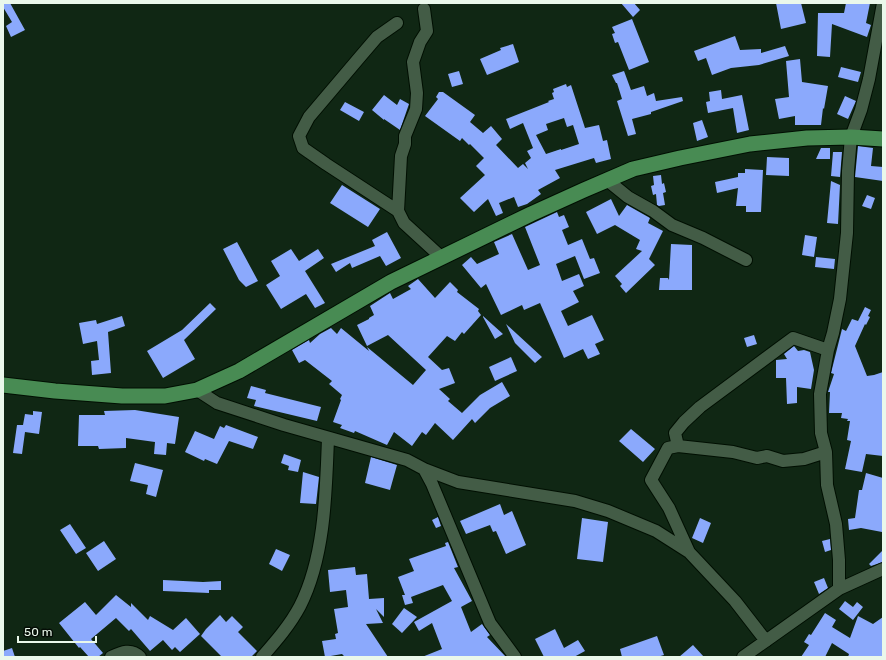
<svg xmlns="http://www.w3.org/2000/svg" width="886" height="660" font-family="Rubik,sans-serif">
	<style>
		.building { fill: #8ba9fc; fill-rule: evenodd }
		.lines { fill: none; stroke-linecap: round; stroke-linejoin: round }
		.minor-casing { stroke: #000f02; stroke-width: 14 }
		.major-casing { stroke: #000f02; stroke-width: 17 }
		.minor { stroke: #435c46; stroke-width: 12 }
		.major { stroke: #488b53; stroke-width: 15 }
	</style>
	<rect width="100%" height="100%" fill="#102714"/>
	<path class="building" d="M3,3H10L25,30L11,37L6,26L12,22L3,7Z
		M621,3H634L640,10L633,17Z
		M776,3H801L806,23L781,29Z
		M846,3H870L866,23L871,25L867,37L832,24L830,57L817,56L818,13H844Z
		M632,19L649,62L629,70L618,42L615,43L612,34L615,33L612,27Z
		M735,36L740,50L761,49V53L785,46L789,56L759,65L731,68L712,75L706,58L698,61L694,51Z
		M513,44L519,62L487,75L480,59L501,50L500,48Z
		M800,59L802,82L828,86L824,109L823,108L821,125H795V116L779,119L775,99L789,97L786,61Z
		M841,67L861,72L858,82L838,77Z
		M459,71L463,84L452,87L448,74Z
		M624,71L631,90L644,86L647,96L654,93L656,101L682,97L683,101L651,112V114L632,119L636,134L628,136L617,101L622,99L617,83H616L612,75Z
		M566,84L567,87L571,85L585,128L599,125L603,141L607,140L611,159L596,163L594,158L555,170L560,178L538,190L541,194L527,204L518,207L514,197L499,203L503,213L496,216L488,199L474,212L460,198L485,175L476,166L484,158L470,144L469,145L462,138L460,141L425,116L438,99L436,97L439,92H443L475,115L470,122L483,133L491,126L502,139L496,145L518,168L523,164L528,169L525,163L531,158L527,151L533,148L523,123L510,129L506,119L549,102L548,101L554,99L552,93L554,92L553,89ZM564,118L567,127L573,125L579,144L561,150V149L546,154L536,135L548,130L546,124Z
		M721,90L722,99L742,95L749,130L737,133L733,108L708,113L706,102L710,101L709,92Z
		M384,95L397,105L400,99L409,104L400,130L384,119V120L372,110Z
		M845,96L856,101L848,119L837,114Z
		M345,102L364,112L359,121L340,110Z
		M702,120L708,137L697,141L693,123Z
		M858,146L873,148L871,166L883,167V181L855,177Z
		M821,148H830V159H816Z
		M833,152H842L840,177L831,176Z
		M767,157L789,158V176L766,175Z
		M745,169L763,170L761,212H746V206H736L738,188L717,193L715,182L738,177V173H745Z
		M661,175L662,184L664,183L666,192L663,193L665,205L659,206L657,205L656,194L653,195L651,186L654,185L653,176Z
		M831,181L840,185L838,224L827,223Z
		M342,185L380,209L368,227L330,203Z
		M867,195L875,198L871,209L862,206Z
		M611,199L619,216L627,205L650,218L648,223L663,231L649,259L655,265L626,293L620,286L622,284L615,276L642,251L636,249L640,240L615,225L597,234L586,212Z
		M557,212L559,217L564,215L569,227L562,230L568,245L582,239L590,259L594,258L600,273L584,279L575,256L556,264L562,281L579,274L584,286L573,291L579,302L561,311L568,326L592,315L604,340L595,344L600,354L588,359L583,349L564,358L540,303L524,310L522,305L501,315L486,284L481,288L462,265L471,257L477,264L499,254L494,242L512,234L528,270L540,265L525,227Z
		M387,232L401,258L386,266L380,256L352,268L350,263L336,272L331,264L375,246L372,240Z
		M805,235L817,237L814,257L802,255Z
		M237,242L258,281L246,287L239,280L223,249Z
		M671,244L692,245V290H659L660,278H668L669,280Z
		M291,249L299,261L318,249L324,258L305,271L325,303L315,308L306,294L281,309L266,285L280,276L271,261Z
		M816,257L835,259L834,269L815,267Z
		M418,279L435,298L450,282L458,290L457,292L479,309L478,311L481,315L464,334L462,332L455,341L447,336L428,357L442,370L449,368L455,383L439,389L450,399L448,401L462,413L480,395L502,382L510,396L490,408L475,423L472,419L453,440L435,423L426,435L422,432L412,446L394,432L387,445L355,431L354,433L340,428L342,425L333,422L341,400L340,399L342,395L329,384L332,381L305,360L299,363L292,350L309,340L310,343L320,334L331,328L337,334L341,328L369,351L367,347L413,385L426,370L388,335L367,346L357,325L369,319V318L374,315L370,306L390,293L393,299L411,289L408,286Z
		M210,303L216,309L184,340L195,359L163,378L147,351L182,330Z
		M865,307L871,310L868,316L870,317L866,325L865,324L855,346L867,376L874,375L883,372V456L866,454L862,472L845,469L851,441L847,440L850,421H847L848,419L841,418L842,413H829L830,392H828L834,374L831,373L842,329L846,331L852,319L858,321Z
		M122,316L125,326L108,332L111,373L92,375L91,361L99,360L97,341L83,344L79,323L96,320L97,324Z
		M483,316L503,334L495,339L483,317Z
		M506,324L542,357L535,363L515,343Z
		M754,335L757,344L747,347L744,338Z
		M794,346L798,351L804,350L810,352L814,370L811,389L797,387V403L787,404L786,378H776V360L787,359L784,354Z
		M511,357L517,371L495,381L489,367Z
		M251,386L266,390L265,393L321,407L317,421L254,406L256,400L247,398Z
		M135,410L179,417L175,444L167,443L166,455L154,454L155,442L126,438V448L99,449L98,446H78L79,415H105L104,411Z
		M33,411L42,412L39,434L25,432L22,454L13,453L17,425H23L25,414L33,415Z
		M226,425L258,437L253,449L229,441L217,464L205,459L204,461L185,452L195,431L214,439L220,426L224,428Z
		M631,429L655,449L643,462L619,441Z
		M284,454L301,460L298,472L288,470L289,466L281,463Z
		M371,457L397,465L390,490L365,483Z
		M135,463L163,470L156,497L146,494L148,485L130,481Z
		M303,472L319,477L316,504L300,503Z
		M866,473L883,478L882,532L861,528L849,530L848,519L855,518L859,490H862Z
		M500,504L504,515L512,511L526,545L506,554L496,531L493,532L490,525L466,534L460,521Z
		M438,517L441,526L436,528L432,520Z
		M582,518L608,522L603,562L577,559Z
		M700,518L711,523L703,543L692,538Z
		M70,524L86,548L76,554L60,530Z
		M830,539L831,550L825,552L822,541Z
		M104,541L116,559L98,571L86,553Z
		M448,542L458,567L454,568L472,601L461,607L471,632L482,624L490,635L487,637L506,657H422L442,649L432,623L419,631L414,622L452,601L443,585L411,597L413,603L405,605L402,595H405L398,577L414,571L409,559L446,546L445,543Z
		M276,549L290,555L282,571L269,564Z
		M883,550V562L871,566L869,564Z
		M355,567L356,575L367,574L369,599L384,598V617L376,609L383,623L366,624L388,657H345L342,654L325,657L322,641L336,639L335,634L338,633L334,609L348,607L346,590L330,592L328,570Z
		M824,578L828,588L819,594L814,582Z
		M163,580L203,582L221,581V590H209V593L163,591Z
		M116,595L131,607V603L148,620L150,616L173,630L186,618L200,634L180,652L175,647L172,650L163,640L150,651L131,629L129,631L116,618L91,639L103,653L98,657H89L80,647L79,648L59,623L85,602L96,615Z
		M845,601L853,607L857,602L863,607L853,620L839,609Z
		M404,608L417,617L402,633L392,624Z
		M825,613L836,620L832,627L850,638L858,616L873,624L883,617V657H848L849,654L832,643L825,657H801L809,645L804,642L809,634L811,635Z
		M220,615L226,622L232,616L243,627L238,632L257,651L251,657H222L201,636L206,629Z
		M555,629L564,648L578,640L585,651L574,657H544L535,639Z
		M657,636L664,655L657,657H622L620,649Z
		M693,645L704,657H679Z
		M12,648L15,657H3V651Z"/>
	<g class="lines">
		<g class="minor-casing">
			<path id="minor" d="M424,9L427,31L420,42L413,62L417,93L416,109L405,136V144L401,156L398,211L404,223L441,257
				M397,23L377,37L359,58L309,117L299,136L303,148L326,164L398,211
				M607,180L628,197L653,211L672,225L703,238L746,260
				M197,390L217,403L284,425L407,460L424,469L432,484L490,623L515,657
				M678,446L668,448L651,480L669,508L689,552
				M826,452L804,459L783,461L767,456L757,458L733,452L678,446L675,433L684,422L700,407L793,338L828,350
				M424,469L458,482L575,501L608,511L656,531L689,552L735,601L766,641
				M839,589V560L836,524L827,485L826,452L821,433L820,394L828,350L833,333L840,299L847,233L848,171L851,137L861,110L869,79L883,3
				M111,657C122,652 131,648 140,657
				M262,657C276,641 290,625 300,606C325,557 326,492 328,438
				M743,657L839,589L883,569"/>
		</g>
		<g class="major-casing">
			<path id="major" d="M3,385L55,391L122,396H165L197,390L239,371L391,282L531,214L584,190L633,169L680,158L750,144L807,138L851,137L883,139"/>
		</g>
		<use href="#minor" class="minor"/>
		<use href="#major" class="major"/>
	</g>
	<rect width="886" height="660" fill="none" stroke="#eaf8eb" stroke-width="8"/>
	<path d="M18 636v6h78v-6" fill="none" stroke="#eaf8eb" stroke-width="2"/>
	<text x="24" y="636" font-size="12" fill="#eaf8eb" stroke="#050d06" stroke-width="3" paint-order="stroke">50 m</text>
</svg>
